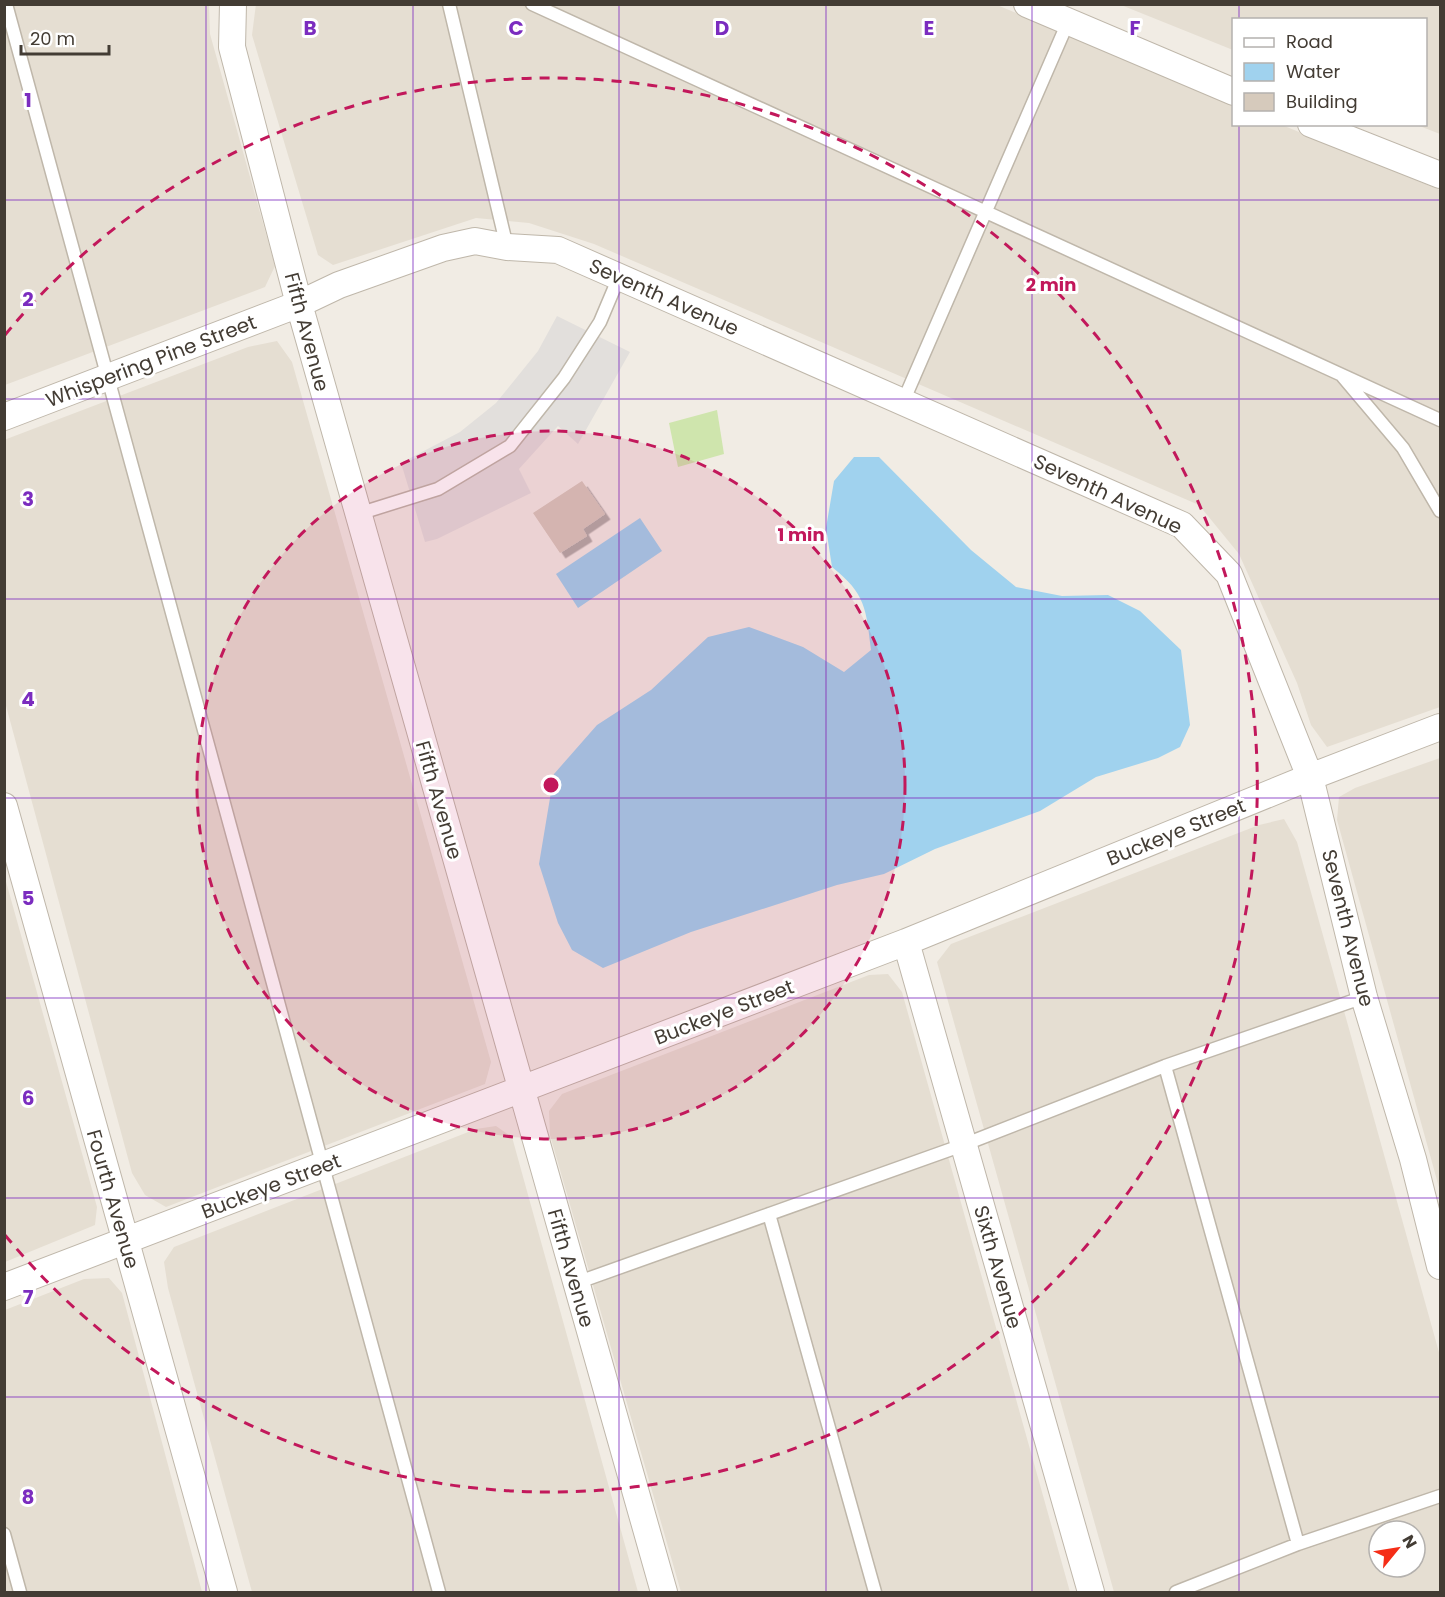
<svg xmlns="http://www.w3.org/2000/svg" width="1445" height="1597" font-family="Poppins,sans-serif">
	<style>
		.residential { fill: #e5ded2; fill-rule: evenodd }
		.green { fill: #cfe5ad }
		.parking { fill: #e2dfdc }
		.water { fill: #a0d2ee }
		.building { fill: #d6cabc; filter: url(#shadow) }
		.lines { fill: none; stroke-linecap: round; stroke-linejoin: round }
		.lane-casing { stroke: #bfb7aa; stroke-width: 15 }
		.street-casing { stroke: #bfb7aa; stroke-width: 28 }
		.lane { stroke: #fff; stroke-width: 12 }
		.street { stroke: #fff; stroke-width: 26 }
		.grid { fill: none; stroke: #7b2cbf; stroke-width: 1.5; stroke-opacity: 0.55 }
		.ring { fill: none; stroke: #c2185b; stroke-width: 3; stroke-dasharray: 10 8 }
		.labels { text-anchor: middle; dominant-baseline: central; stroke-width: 6; stroke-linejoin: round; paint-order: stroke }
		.street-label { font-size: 20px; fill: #433c34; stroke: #fff }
		.grid-label { font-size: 20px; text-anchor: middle; font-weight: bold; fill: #7b2cbf; stroke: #fff; stroke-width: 6; stroke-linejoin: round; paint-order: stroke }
		.centre { fill: #c2185b; stroke: #fff; stroke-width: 3 }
		.ring-label { font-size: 18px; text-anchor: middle; font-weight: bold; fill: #c2185b; stroke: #fff; stroke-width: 6; stroke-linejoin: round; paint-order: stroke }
	</style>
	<defs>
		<filter id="shadow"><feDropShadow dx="5.5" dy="5.5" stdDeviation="0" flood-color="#0004"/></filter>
	</defs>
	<rect width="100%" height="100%" fill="#f1ece4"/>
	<path class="residential" d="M256,4L997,5L1233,104L1234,124L1282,125L1440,190V707L1327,747L1311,725L1297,683L1239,554L1199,505L594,244L529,223L476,218L333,265L318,255L252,35Z
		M5,5H209L210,34L275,266L265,287L5,385Z
		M1121,5H1440V134L1417,125L1426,124V20H1234L1233,50Z
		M277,341L292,362L491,1062L485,1084L166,1207L145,1195L132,1173L5,702L4,440L248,347Z
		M1440,758V1191L1337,820L1339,797L1355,788Z
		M1284,819L1297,842L1440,1356V1592H1114L937,962L951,944L1259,825ZM1379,1531H1415V1567H1379Z
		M5,878L97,1207L95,1225L5,1262Z
		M888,974L902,992L1070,1592H681L550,1135L549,1111L562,1094L869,975Z
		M496,1126L512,1137L638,1592H252L168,1288L164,1262L174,1247L476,1129Z
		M109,1278L122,1293L202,1592H5V1310L84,1279Z"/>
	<path class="green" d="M717,410L724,454L678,467L669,423Z"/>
	<path class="parking" d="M557,316L630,352L578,444L558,426L519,469L531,493L437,539L425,542L401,463L460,432L496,403L538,351Z"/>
	<path class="water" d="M854,457H879L971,550L1016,587L1062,596L1108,595L1140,611L1181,650L1190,725L1180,747L1158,758L1096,777L1040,811L935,849L884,874L837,885L691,932L603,968L572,950L558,923L539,864L554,774L597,725L651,690L708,637L749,627L803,647L844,672L871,650C866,609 866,594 832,567L826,528L834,481Z
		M640,518L662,551L578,608L556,574Z"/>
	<path class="building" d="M582,481L605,514L583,529L587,536L560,553L533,513Z"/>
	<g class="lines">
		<g class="lane-casing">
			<path id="lane" d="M6,4C155,533 293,1064 439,1592
				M449,4L507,247
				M532,4L1440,420
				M1343,377L1403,448L1440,511
				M903,402L1068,22
				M358,514L438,489L510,446L564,378L600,322L619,277
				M1165,1066L1298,1544
				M769,1214L875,1592
				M576,1283L963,1145L1165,1066L1364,997
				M4,1534L20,1592
				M1176,1592L1298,1544L1440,1496"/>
		</g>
		<g class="street-casing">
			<path id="street" d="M233,4L232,47L299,304L664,1592
				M1027,4L1234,92
				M1311,124L1440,175
				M4,417L299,304L339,285L443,248L475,241L507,247L558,250L1182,525L1229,574L1310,777L1364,997L1413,1159L1440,1266
				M4,806L224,1592
				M906,942L1091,1592
				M4,1287L906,942L1310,777L1440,727"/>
		</g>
		<use href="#lane" class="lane"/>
		<use href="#street" class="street"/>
	</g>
	<path class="grid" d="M206,4V1592M413,4V1592M619,4V1592M826,4V1592M1032,4V1592M1239,4V20M1239,124V1592M4,200H1440M4,399H1440M4,599H1440M4,798H1440M4,998H1440M4,1198H1440M4,1397H1440"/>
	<circle cx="551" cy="785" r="354" fill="#c2185b" fill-opacity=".12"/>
	<g class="ring">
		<circle cx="551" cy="785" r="354"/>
		<path d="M5 335A707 707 0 1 1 5 1235"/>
	</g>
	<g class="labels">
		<g class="street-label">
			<text transform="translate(664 297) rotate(24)">Seventh Avenue</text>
			<text transform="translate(307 332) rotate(75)">Fifth Avenue</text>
			<text transform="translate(151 361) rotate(-21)">Whispering Pine Street</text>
			<text transform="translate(1108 494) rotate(25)">Seventh Avenue</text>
			<text transform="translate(439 800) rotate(74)">Fifth Avenue</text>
			<text transform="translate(1176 832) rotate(-22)">Buckeye Street</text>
			<text transform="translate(1348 928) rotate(76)">Seventh Avenue</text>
			<text transform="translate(724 1012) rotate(-21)">Buckeye Street</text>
			<text transform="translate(271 1186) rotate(-21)">Buckeye Street</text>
			<text transform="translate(113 1199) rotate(74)">Fourth Avenue</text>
			<text transform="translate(998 1267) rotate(74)">Sixth Avenue</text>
			<text transform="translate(571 1268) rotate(74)">Fifth Avenue</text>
		</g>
	</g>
	<g class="grid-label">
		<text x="310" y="35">B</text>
		<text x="516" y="35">C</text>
		<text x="722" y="35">D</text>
		<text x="929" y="35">E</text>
		<text x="1135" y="35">F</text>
		<text x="28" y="107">1</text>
		<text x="28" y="306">2</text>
		<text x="28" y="506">3</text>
		<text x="28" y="706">4</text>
		<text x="28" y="905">5</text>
		<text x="28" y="1105">6</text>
		<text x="28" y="1304">7</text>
		<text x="28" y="1504">8</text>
	</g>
	<circle cx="551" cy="785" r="9" class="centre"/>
	<g class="ring-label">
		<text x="1051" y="291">2 min</text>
		<text x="801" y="541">1 min</text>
	</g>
	<rect width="1445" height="1597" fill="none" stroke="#433c34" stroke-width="12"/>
	<rect x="1232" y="18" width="195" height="108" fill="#ffffff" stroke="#b4b1ae" stroke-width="1.5"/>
	<rect x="1244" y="38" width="30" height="9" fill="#ffffff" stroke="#b4b1ae" stroke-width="1.5"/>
	<text x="1286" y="48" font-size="18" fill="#433c34">Road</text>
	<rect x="1244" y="63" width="30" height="18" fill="#a0d2ee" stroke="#b4b1ae" stroke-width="1.5"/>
	<text x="1286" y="78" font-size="18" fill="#433c34">Water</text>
	<rect x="1244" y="93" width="30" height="18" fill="#d6cabc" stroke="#b4b1ae" stroke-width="1.5"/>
	<text x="1286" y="108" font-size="18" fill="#433c34">Building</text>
	<g transform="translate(1397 1549) rotate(60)"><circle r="28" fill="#ffffff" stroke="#b4b1ae" stroke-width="1.5"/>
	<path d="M0-4.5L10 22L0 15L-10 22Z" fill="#f52d17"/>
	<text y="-9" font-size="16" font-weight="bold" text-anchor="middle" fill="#433c34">N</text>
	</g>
	<path d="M21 45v9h88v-9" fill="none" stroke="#433c34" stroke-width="3"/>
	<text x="30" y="45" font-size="18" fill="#433c34" stroke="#ffffff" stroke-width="4.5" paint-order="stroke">20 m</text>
</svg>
